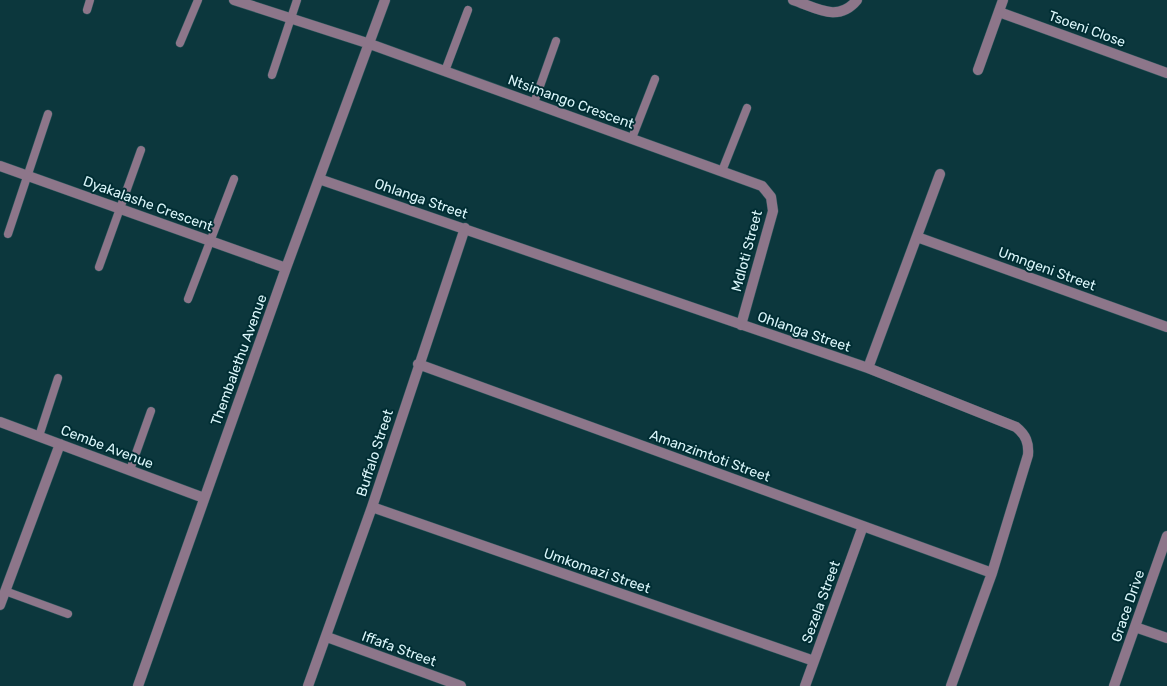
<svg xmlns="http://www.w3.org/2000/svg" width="1167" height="686" font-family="Rubik,sans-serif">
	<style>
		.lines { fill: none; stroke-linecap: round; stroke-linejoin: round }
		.service-casing { stroke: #2d565b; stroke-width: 9 }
		.minor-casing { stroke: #2d565b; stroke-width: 11 }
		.service { stroke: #8d768a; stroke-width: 8 }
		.minor { stroke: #8d768a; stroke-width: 10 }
		.labels { text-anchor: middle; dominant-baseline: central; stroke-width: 4; stroke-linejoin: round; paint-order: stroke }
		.street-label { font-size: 14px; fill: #daf6fa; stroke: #002d33 }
	</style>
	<rect width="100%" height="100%" fill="#0c373d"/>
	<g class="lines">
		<g class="service-casing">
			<path id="service" d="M87,10L90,0
				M180,43L198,0
				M445,71L468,10
				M272,75L297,0
				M534,103L556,41
				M632,138L655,79
				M722,171L747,108
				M8,234L48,114
				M99,267L141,150
				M188,299L234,179
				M39,436L58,378
				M130,470L151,411
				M5,591L68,614"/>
		</g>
		<g class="minor-casing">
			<path id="minor" d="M234,0L370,44L762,186L771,197L773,211L741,325
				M793,0C817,8 838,23 857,0
				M999,12L1167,73
				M978,70L1003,0
				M0,166L286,268
				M319,179L868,368L1016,427C1026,435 1029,443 1028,455L992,573L951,686
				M917,237L1167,327
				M418,364L992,573
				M868,368L940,174
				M0,422L204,498
				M372,507L814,661
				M0,605L60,444
				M1135,627L1167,638
				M327,637L461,686
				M138,686L286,268L385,0
				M308,686L372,507L465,228
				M805,686L863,526
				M1114,686L1167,536"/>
		</g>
		<use href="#service" class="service"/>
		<use href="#minor" class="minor"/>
	</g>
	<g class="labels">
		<g class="street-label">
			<text transform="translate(1087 29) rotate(20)">Tsoeni Close</text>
			<text transform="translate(571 102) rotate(20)">Ntsimango Crescent</text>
			<text transform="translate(421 199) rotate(19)">Ohlanga Street</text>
			<text transform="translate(148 204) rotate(20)">Dyakalashe Crescent</text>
			<text transform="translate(747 251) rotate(-75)">Mdloti Street</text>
			<text transform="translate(1047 269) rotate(20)">Umngeni Street</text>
			<text transform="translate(804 332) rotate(19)">Ohlanga Street</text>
			<text transform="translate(239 360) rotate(-70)">Thembalethu Avenue</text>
			<text transform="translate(107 447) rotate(21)">Cembe Avenue</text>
			<text transform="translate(375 453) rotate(-72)">Buffalo Street</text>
			<text transform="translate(710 456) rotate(20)">Amanzimtoti Street</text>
			<text transform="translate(597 571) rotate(19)">Umkomazi Street</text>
			<text transform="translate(821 602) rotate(-70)">Sezela Street</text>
			<text transform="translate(1128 606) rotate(-71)">Grace Drive</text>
			<text transform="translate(399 649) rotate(20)">Iffafa Street</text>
		</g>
	</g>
</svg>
